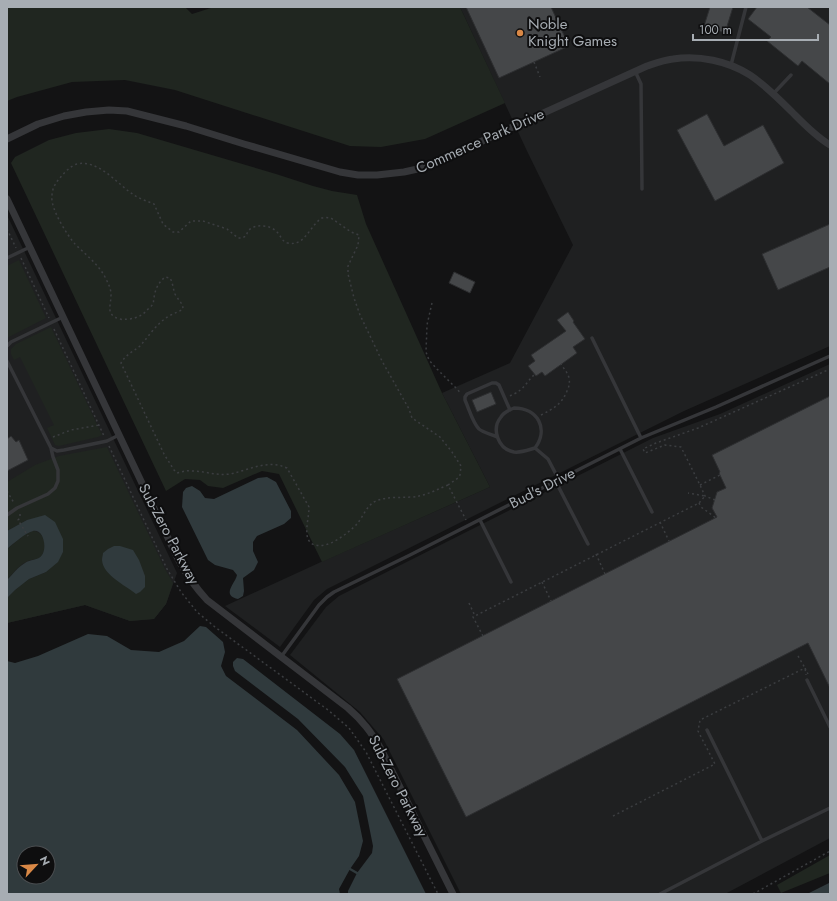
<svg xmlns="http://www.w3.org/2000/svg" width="837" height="901" font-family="Jost,sans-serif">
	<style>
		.built { fill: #1f2021 }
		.green { fill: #202620 }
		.water { fill: #303a3d; fill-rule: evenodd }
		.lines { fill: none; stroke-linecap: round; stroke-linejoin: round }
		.stream { stroke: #303a3d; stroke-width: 2.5 }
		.building { fill: #454749; stroke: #2d2e30 }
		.path { stroke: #3b3d40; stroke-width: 1.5; stroke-dasharray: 2 3; stroke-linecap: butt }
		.lane { stroke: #353639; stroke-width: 3.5 }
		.street { stroke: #353639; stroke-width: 7 }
		.poi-dot { fill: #d98846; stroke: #0e0e0f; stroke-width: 1.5 }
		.labels { text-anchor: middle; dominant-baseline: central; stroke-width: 4; stroke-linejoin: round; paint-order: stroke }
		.poi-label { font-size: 15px; fill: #a7adb3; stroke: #0e0e0f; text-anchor: start }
		.street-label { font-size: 15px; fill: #a7adb3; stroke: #0e0e0f }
	</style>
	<rect width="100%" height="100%" fill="#131314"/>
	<path class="built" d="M460,7H830V346L684,411L327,589L314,600L280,647L225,606L321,562L490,487L442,393L510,363L573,245L527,151Z
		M7,215L177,573L166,604L154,619L130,621L85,605L7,623Z
		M830,364V838L725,894H461L384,740L360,712L290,655L326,607L339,596L653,438L720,414Z"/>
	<path class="green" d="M7,7H185L192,14L214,7H460L505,103L425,139L381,147L350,146L175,90L125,80L72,82L17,97L7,101Z
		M109,129L137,133L276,174L313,186L332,191L357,195L366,224L442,393L490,487L322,562L279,474L262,471L223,488L208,486L200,480L185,479L166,491L11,163L15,157L49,140L76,133Z
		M19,260L46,318L7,338V266Z
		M51,327L102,435L98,437L59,446L55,445L47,428L54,425L20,357L14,360L11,354V349L16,344Z
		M107,447L165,569L173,583L166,604L154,619L130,621L85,605L7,623V598L15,590L29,579L46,572L63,552L27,520L7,531V482L35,465L59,456Z
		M32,531C44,530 48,546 42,555C39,560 33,559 28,561C20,564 13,573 7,580V549L23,536Z
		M830,855V873L781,893L777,885Z"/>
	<path class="water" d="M267,477L276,482L291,511V518L284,524L257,536L253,542V551L258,562L254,570L243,578L244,591L243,596L238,599C221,595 235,584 237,575L233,570L215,565L208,560L182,507L183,492L186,488L192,486L200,491L205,498L214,499L258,478Z
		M45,515L55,522L63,539V552L58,562L46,572L29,579L15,590L7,598V580C13,574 18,567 25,563C30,559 38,561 42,555C47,548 44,529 33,531C25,533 13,544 7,549V531L27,520Z
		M114,546H120L133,550L139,560L145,576V587L140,592L136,594C125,585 103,575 102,560C102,557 103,555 103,553L108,549Z
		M200,626L206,627L223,642L225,652L221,666L226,676L297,730L339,775L355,802L363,841L359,856L350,869L339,889L340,894H7V661L15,663L38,656L88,634L107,636L131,650L159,652L184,641ZM24,853H48V877H24Z
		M237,658L243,659L340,734L354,750L426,894H348V891L357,873L372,853L373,846L363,796L345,767L298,719L235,671L233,666V662Z
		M829,883L830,894H807Z"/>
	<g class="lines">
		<path class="stream" d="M350,869L357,873"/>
	</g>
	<path class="building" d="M466,7H551L569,46L499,78Z
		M710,7H733L725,33L704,26Z
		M757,7H807L830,25V84L802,61L798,66L767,41L771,37L748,19Z
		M707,114L724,146L763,125L784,163L715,201L677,130Z
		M830,224V267L778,290L762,254Z
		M454,272L475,282L470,293L449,283Z
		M568,312L574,321L573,322L585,339L573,347L577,353L545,376L542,372L536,376L528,366L535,361L531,355L566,331L557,320Z
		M491,392L496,404L477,412L472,400Z
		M830,396V688L808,643L466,817L397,679L717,517L712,508L717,492L726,488L719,473L720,472L712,455Z
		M11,436L16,442L19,440L28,460L7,471V439Z"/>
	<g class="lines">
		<path class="path" d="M534,62L540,77
			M7,229L16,248
			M21,258L49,318
			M432,303L427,325L426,352L429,360L437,369L458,390L461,394
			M54,329L104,436
			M510,396C513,394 517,393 519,391C525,387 529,379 535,374
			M541,415C553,409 562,404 567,391C569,387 570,383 569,378C568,373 564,369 561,364
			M53,437L71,430L99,425
			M109,446L167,569L181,592L197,612L215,627L328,710L349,728L366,752L438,894
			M448,485C438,489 429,494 419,496C406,499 386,495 374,502C366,507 363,517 357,524C348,533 329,549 315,545C310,544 307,539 307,534C306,526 309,516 309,507L287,468C268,459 249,470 230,474C216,476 205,471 192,471C187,470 182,472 177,473L174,470L164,454L121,363C126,354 133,352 140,346C149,336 157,323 169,316C174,313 179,312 183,309C183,303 178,300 175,294C173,289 173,283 170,278L165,277C159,282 155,289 154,298C153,300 154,302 153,304C152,305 151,307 149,308C143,315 138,318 129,319C126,319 123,320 120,319C105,315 111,306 111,295C111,288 108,283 105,277C98,264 86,255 75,244C67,235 50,208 52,196C52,189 55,184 59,179C64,173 70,166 77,164C99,159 118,185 134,195C140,199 147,201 154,204L163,224L173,232H179L191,221H203L227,229L238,238H242L246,236C246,236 248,231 248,231C255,223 271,225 277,232C281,236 282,242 288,243C305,247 310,225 322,218C325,217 328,218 331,218L351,232L359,235L358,245L348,266V274L354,298L360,315L382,361L409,409L412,418L440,437L452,452L461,466L460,475L458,478L448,485L466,520
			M700,485L720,475
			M7,491L14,503
			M715,500L705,496L700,485L681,447L665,445L645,453L643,449L656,443L698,428L830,369
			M699,503L701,507L716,518
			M20,514V518L18,520L28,536
			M660,522L669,541
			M596,554L605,574
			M542,582L551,601
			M469,603L475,616
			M483,636L473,617L699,503L705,496L688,493
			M798,656L805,668L806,675
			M613,816L715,764L698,731L700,720L805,668L808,674
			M753,894L830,851"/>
		<path class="lane" d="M731,65L746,7
			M635,71L641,84L642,189
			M773,94L791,75
			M7,258L30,247
			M592,338L641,438
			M7,346L11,342L63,317
			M7,361L51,448L57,451L64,450L107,441L119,435
			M514,408C538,408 549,429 535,448C528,450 521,453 514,452C498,449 491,429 501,417C504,412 509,410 514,408Z
			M497,437C491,434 484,433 479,429C473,423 469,409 465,400V397L467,394L492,383H496L499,385L510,410
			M535,448L548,459L559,480
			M620,449L652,512
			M556,482L588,544
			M7,515L17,508L48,494L55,488L58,481V470L53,457L51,448
			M480,520L511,582
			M281,657L319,605L327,597L334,592L410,555L641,438L716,407L830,356
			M807,680L830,727
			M707,730L762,841
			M660,894L762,841L830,808"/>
		<path class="street" d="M7,139L38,124L64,116L86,112L109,110L127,111L186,126L244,144L340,172L358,175H377L404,172L422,168L439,161L506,130L647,66C656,63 664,60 673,59C699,55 728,61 750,75C765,85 778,98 791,111C803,123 815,136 830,145
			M7,199L178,559C186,574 195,587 207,600L348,708C363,721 371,732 381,749L453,894"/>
	</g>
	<circle class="poi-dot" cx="520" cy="33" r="4"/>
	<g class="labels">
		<g class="poi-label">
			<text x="528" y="24">Noble<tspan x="528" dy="17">Knight Games</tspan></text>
		</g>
		<g class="street-label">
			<text transform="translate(480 141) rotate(-24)">Commerce Park Drive</text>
			<text transform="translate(542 488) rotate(-27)">Bud's Drive</text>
			<text transform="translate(169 534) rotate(62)">Sub-Zero Parkway</text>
			<text transform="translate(398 786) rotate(63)">Sub-Zero Parkway</text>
		</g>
	</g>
	<rect width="837" height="901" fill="none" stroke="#a7adb3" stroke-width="16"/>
	<g transform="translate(36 865) rotate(64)"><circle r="19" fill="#0e0e0f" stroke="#4b4e51"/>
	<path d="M0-3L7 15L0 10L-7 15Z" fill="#d98846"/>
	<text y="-6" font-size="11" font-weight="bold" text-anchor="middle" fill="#a7adb3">N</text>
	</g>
	<path d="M693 34v6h125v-6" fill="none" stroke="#a7adb3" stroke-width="2"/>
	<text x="699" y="34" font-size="12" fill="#a7adb3" stroke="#0e0e0f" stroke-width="3" paint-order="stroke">100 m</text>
</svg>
